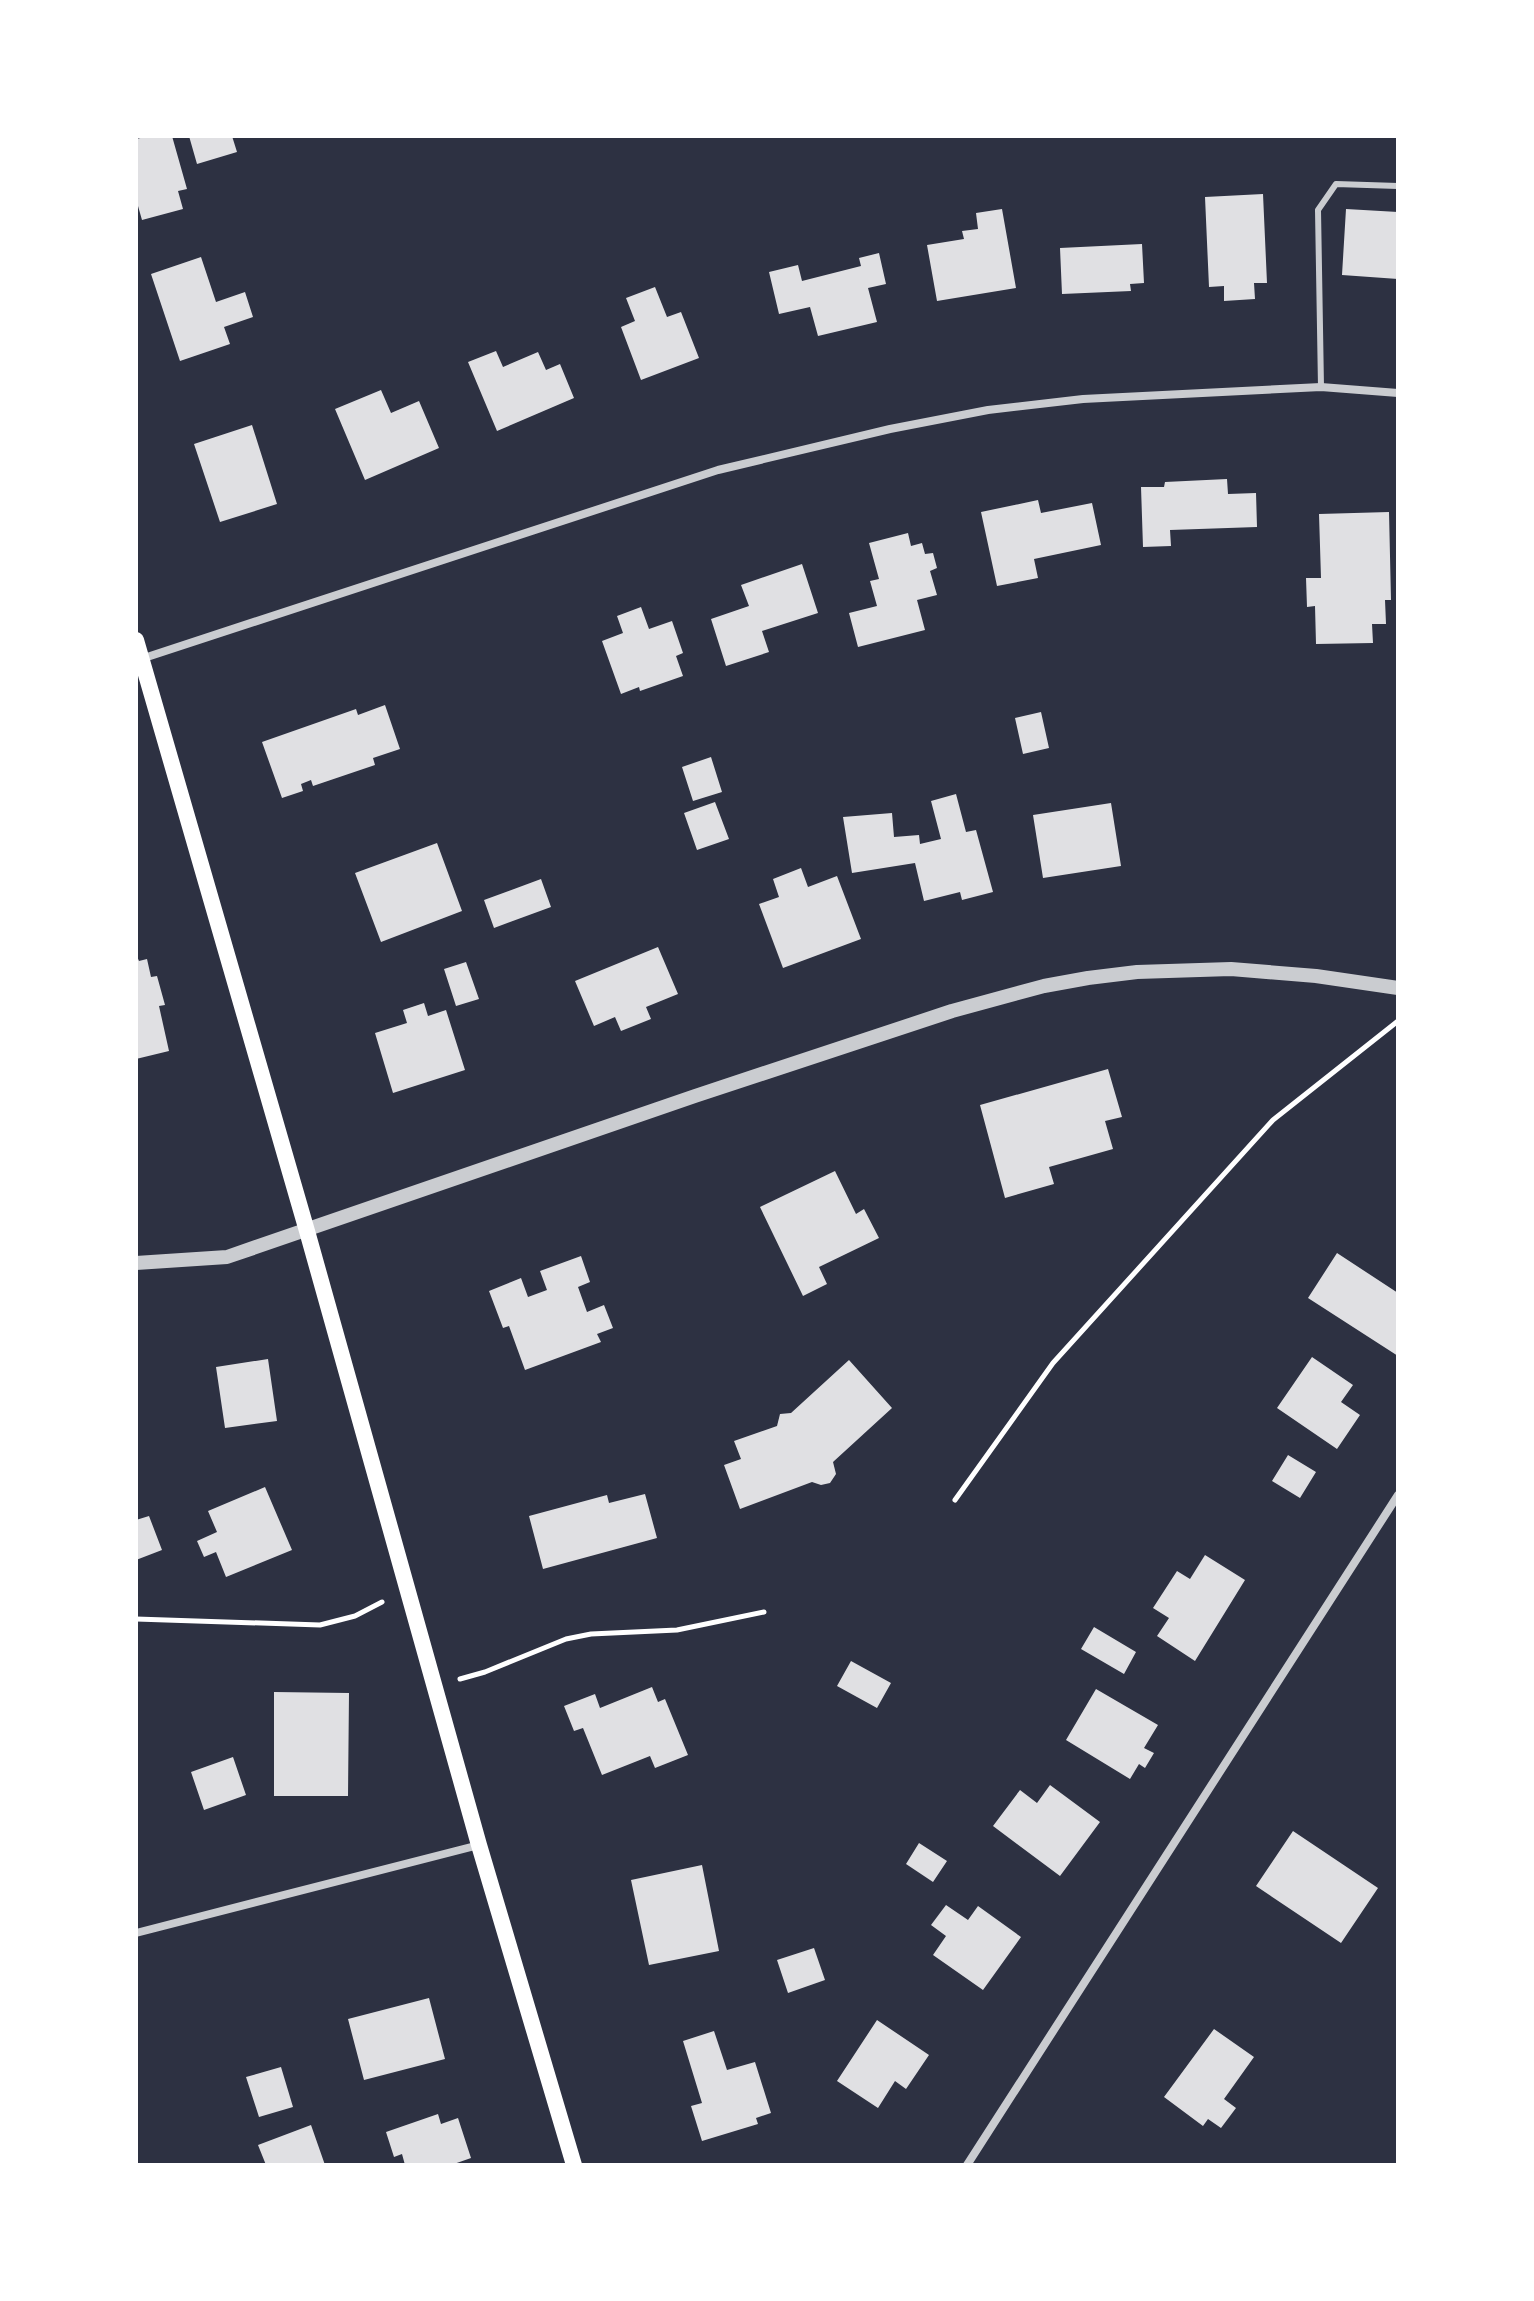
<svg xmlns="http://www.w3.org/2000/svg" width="1534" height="2301" font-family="'Alegreya Sans',sans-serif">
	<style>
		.building { fill: #e0e0e3 }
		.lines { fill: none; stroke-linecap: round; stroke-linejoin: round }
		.path { stroke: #fff; stroke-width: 5 }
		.service { stroke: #caccd0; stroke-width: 6 }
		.minor { stroke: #caccd0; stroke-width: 8 }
		.tertiary { stroke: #caccd0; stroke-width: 14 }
		.secondary { stroke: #fff; stroke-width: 16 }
	</style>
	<rect width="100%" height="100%" fill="#2d3142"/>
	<path class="building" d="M149,136H172L187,189L178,191L183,209L142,220L136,199V139Z
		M189,136H232L237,152L197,164Z
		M1263,194L1267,283H1254L1255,299L1224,301V286L1209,287L1205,197Z
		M1002,209L1016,288L937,301L927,245L964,239L962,231L978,229L976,213Z
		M1346,209L1398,212V279L1342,275Z
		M1142,244L1144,283L1130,284L1131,291L1062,294L1060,248Z
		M879,253L886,284L868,288L877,322L818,336L810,307L779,314L769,272L798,265L802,281L861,266L859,258Z
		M201,257L216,302L245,292L253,317L224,327L230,344L180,361L151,274Z
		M655,287L667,317L681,312L699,358L641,380L621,327L635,321L626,298Z
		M496,351L503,367L538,352L546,370L560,364L574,398L497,431L468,362Z
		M381,390L391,413L419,401L439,448L365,480L335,409Z
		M252,425L277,504L220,522L194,444Z
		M1227,479L1228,494L1256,493L1257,527L1170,530L1171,546L1143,547L1141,487H1164L1165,482Z
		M1038,500L1041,513L1092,503L1101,545L1034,559L1038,578L997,586L981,512Z
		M1389,512L1391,600H1385L1386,624H1372L1373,643L1316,644L1315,606L1307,607L1306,578H1321L1319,514Z
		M908,533L911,546L922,543L925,554L933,553L937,568L930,571L937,595L917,600L925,630L858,647L849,613L877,606L870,581L879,579L869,543Z
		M802,564L818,613L762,631L769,652L726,666L711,619L749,606L741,585Z
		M641,607L649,629L672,621L683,653L676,656L683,676L640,691L639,687L621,694L602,641L623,633L617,616Z
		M385,705L400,749L373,758L375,765L313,786L311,780L301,784L303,791L282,798L262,742L356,709L358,715Z
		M1041,712L1049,748L1023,754L1015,718Z
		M711,757L722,792L693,801L682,767Z
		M956,794L966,832L976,830L993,892L962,900L960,892L924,901L915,863L852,873L843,817L892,813L894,837L919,835L920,844L941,839L931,801Z
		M715,802L729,839L697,850L684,813Z
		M1111,803L1121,866L1043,878L1033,815Z
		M437,843L462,911L381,942L355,873Z
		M801,868L808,887L837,876L861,939L783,968L759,904L779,897L773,879Z
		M541,879L551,907L494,928L484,900Z
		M658,947L678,994L646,1007L651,1019L621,1031L615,1017L594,1026L575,981Z
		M136,954L139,961L147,959L151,977L157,976L165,1005L159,1006L169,1051L136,1059Z
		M466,962L479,999L456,1006L444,969Z
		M424,1003L428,1016L446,1010L465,1070L393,1093L375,1033L407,1023L403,1010Z
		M1108,1069L1122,1117L1105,1121L1113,1149L1049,1167L1054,1184L1005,1198L980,1105Z
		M835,1171L856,1214L864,1209L879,1238L819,1267L827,1284L803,1296L760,1207Z
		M1337,1253L1398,1293V1356L1308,1298Z
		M581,1256L590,1282L578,1287L587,1312L604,1305L613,1328L597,1334L601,1342L525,1370L509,1326L503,1328L489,1291L521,1278L528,1297L547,1290L540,1271Z
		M1312,1357L1353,1385L1341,1402L1360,1415L1337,1449L1277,1408Z
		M268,1359L277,1421L225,1428L216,1367Z
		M849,1360L892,1408L833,1462L836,1474L830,1483L821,1485L812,1482L740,1509L724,1465L741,1459L734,1441L777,1426L780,1414L791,1413Z
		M1288,1455L1316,1472L1300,1498L1272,1481Z
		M265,1487L292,1550L226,1577L216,1552L204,1557L197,1541L217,1532L208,1511Z
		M645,1494L657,1538L543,1569L529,1516L607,1495L609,1503Z
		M149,1516L162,1550L136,1560V1520Z
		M1205,1555L1245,1580L1195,1661L1157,1636L1169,1618L1153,1608L1177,1571L1190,1579Z
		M1094,1627L1136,1652L1124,1674L1081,1649Z
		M851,1661L891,1683L877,1708L837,1686Z
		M652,1687L658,1702L665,1699L688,1755L655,1768L650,1756L602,1775L583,1728L574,1731L564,1706L595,1694L600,1708Z
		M1096,1689L1158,1725L1144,1748L1154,1753L1145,1768L1139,1764L1130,1779L1066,1740Z
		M274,1692L349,1693L348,1796H274Z
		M233,1757L246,1795L204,1810L191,1772Z
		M1050,1785L1100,1822L1060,1876L993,1826L1020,1790L1037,1803Z
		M1293,1831L1378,1888L1341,1943L1256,1886Z
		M919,1843L947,1861L933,1882L906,1864Z
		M702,1865L719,1951L649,1965L631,1880Z
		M946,1905L968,1920L978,1906L1021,1937L983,1990L933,1955L946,1936L931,1925Z
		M814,1948L825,1980L788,1993L777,1960Z
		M429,1998L445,2059L364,2080L348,2019Z
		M877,2020L929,2055L906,2089L895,2081L878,2108L837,2081Z
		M1214,2029L1254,2057L1224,2099L1236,2108L1221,2128L1208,2119L1203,2126L1164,2097Z
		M714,2031L727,2070L755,2062L771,2113L756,2118L758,2124L702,2141L691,2106L702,2103L683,2041Z
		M281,2067L293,2107L259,2117L246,2077Z
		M438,2114L441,2124L458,2118L471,2158L451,2165H405L402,2154L394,2157L386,2132Z
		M311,2125L325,2165H266L258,2145Z"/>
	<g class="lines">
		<path class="path" d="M955,1500L1053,1363L1273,1120L1398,1021
			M136,1619L320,1625L355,1616L382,1602
			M460,1679L485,1672L566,1639L591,1634L677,1630L764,1612"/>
		<path class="service" d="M1321,387L1318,210L1336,184L1398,186"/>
		<path class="minor" d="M141,659L718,470L890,429L988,410L1083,399L1321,387L1398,393
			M136,1933L479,1845
			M967,2165L1398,1495"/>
		<path class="tertiary" d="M136,1263L227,1257L695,1096L952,1011L1044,986L1088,978L1137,972L1231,969L1316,976L1398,988"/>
		<path class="secondary" d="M136,640L307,1231L479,1845L574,2165"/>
	</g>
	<rect width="1534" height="2301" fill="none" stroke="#ffffff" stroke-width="276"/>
</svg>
